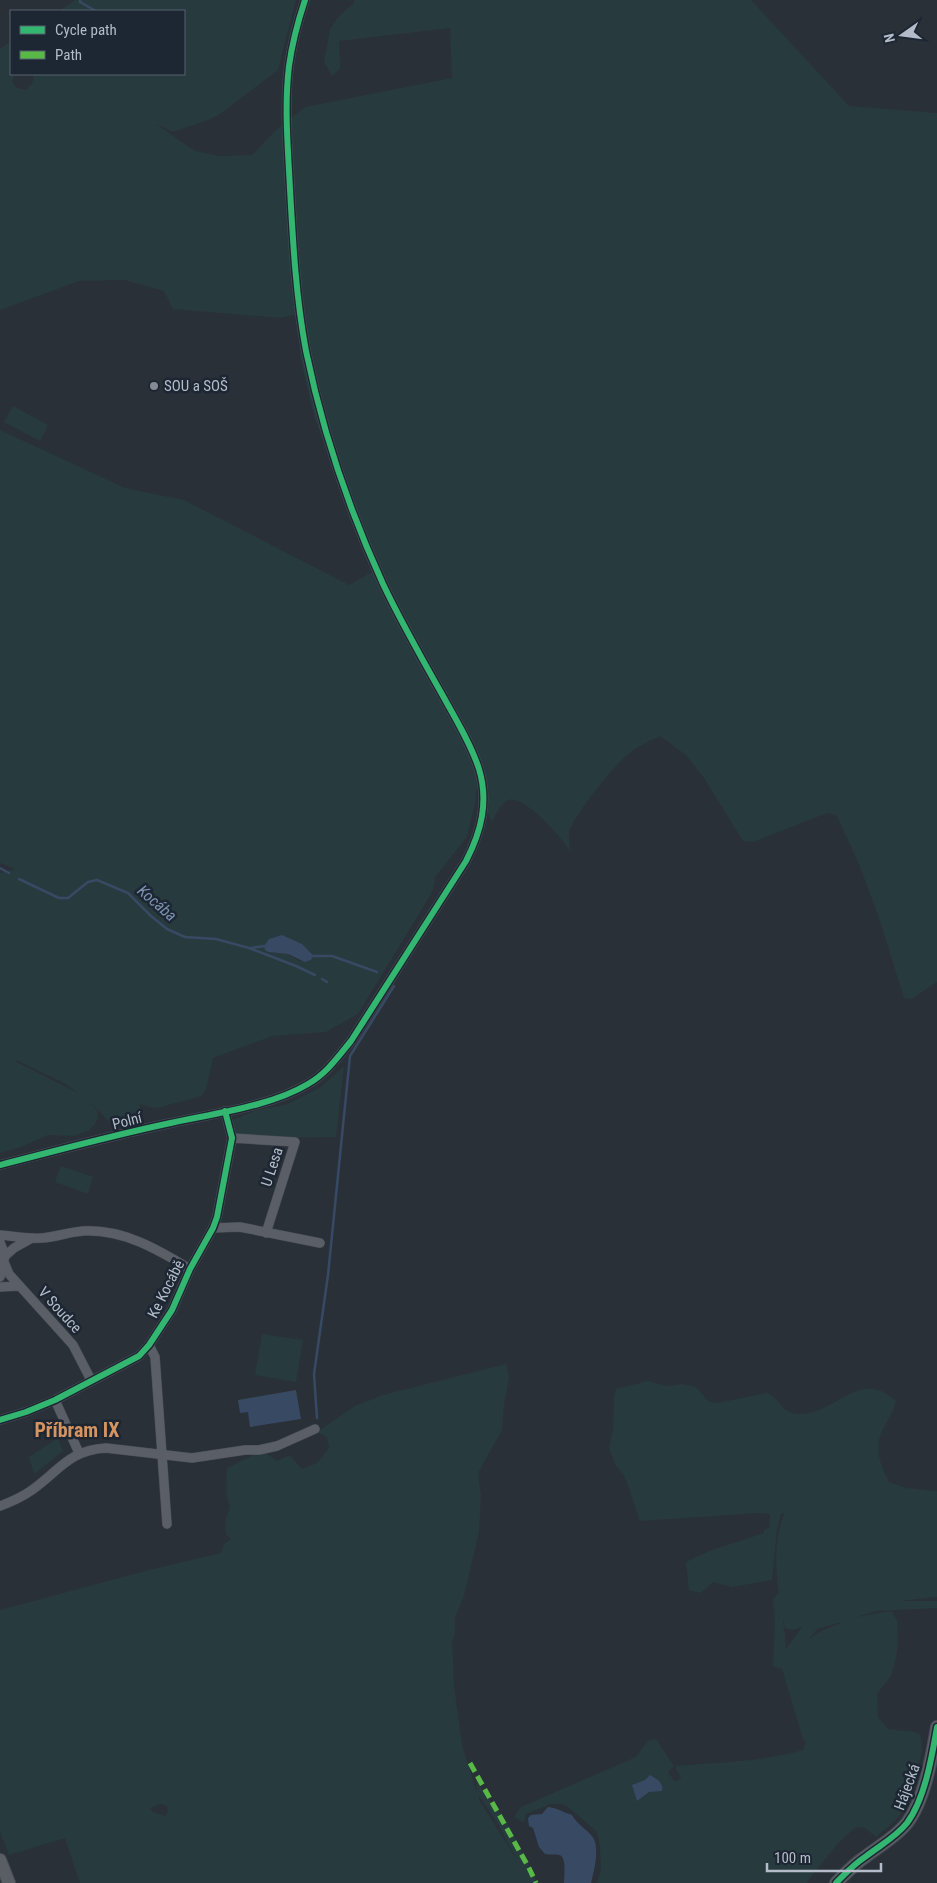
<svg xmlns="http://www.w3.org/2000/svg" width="937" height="1883" font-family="'Roboto Condensed',sans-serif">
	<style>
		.green { fill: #273a3e; fill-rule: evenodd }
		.water { fill: #384963 }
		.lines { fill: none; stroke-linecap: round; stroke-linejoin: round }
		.stream { stroke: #384963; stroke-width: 2.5 }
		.street-casing { stroke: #484c53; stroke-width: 10 }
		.secondary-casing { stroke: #484c53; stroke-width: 14 }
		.street { stroke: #5a5e66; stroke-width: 9 }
		.secondary { stroke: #595d64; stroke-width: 12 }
		.quiet { stroke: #58b947; stroke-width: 5; stroke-dasharray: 10 5; stroke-linecap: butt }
		.cycleway-casing { stroke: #1d2633; stroke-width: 9 }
		.cycleway { stroke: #33b770; stroke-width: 6 }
		.poi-dot { fill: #848b96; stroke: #1d2633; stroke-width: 2 }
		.labels { text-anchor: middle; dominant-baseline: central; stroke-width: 5; stroke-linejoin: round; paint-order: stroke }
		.poi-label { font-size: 15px; fill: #b4bcc9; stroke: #1d2633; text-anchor: start }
		.street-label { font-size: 15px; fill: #b4bcc9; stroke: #1d2633 }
		.water-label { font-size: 16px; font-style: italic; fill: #7c92b1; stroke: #1d2633 }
		.district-label { font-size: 20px; font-weight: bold; fill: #d59563; stroke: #1d2633 }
	</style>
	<rect width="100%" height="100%" fill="#2a3038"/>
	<path class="green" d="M75,0H296L278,70L220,114L208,120L173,132L156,124L195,151L220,156L252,155L275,131L305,107L452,78L450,28L339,41L340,69L332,76L324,62L330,29L338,17L354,3V0H751L849,106L937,113V982L912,999L904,998L880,921L859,864L837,816L827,813L753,842L743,841L704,778L686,755L660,736C648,741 637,747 627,755C612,768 575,814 569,832C568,837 570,845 570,851C562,838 524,794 508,800C500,804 496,815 492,822L476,787V799L467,837L435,877L433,890L428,899L358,1014L326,1032L272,1036L213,1058L206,1089L202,1096L161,1107L153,1108L139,1104L142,1113L129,1121L113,1125L88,1100L97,1110L98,1118L94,1126L88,1131L74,1136L48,1135L21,1147L0,1153V873L15,869L0,863V430L125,488L184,500L349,585L372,572L314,416L300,356L299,314L280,318L173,309L164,291L124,280L79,281L0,310V49L11,41V74H15L12,81L16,87L26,90L32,84L34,76L33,74H184V11H59ZM311,951L299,961L288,954L268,952ZM16,1060L64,1083L78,1093L15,1061Z
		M13,406L48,425L40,441L4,422Z
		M344,1066L336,1137L267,1138L235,1135L230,1121L254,1111L288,1104L321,1087Z
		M61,1166L93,1177L88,1194L55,1182Z
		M262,1334L303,1340L296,1382L255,1375Z
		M506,1364L509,1378L504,1405L502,1430L478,1473L481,1495L479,1532L464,1596L455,1617V1633L452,1642L454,1685L462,1745L477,1793L476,1779L483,1791L507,1822L538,1883H80L65,1838L9,1855L0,1832V1610L149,1570L221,1553L224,1544L231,1539L226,1534L225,1521L230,1507L226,1493L227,1468L255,1454L266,1453L277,1461L290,1455L302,1469L317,1463L329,1448L327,1437L317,1432L355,1406L383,1395ZM479,1796L497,1822L517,1860L479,1800ZM160,1804L167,1806L168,1811L165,1816L153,1812L150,1808Z
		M648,1381L667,1386L683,1384L696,1387L708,1401L717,1403L766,1393C782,1398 779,1414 800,1414C836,1414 860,1367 896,1401C893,1415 881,1429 879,1440C876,1456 883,1469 889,1482L906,1488L937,1491V1597L900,1601H937V1608L876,1611L857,1617L891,1611L897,1620L898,1642L896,1658L891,1676L877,1694L878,1717L888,1729L915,1732L921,1735L922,1752L908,1803L895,1821L876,1837L865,1828L856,1827L839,1842L806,1883H597L601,1871L600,1847L597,1832L568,1807L562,1804H551L526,1814L524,1822L514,1817L521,1807L636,1757L648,1741L656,1739L674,1766L668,1772L675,1782L681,1778L675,1766C717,1762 762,1762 803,1750L806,1743L803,1739L782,1669L773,1666L775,1622L773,1599L779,1593C775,1571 774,1534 785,1513H781L777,1530L772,1580L732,1587L713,1582L701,1593L689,1590L686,1562L709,1551L764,1533V1530L769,1528L770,1514L757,1513L640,1521L628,1485L623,1474L616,1466L609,1449L613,1429L614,1396L616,1389ZM783,1618L785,1628L793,1630L802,1627L786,1649ZM841,1622V1623L821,1631L809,1639L817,1629Z
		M58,1438L63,1451L34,1474L29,1457Z"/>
	<path class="water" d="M282,935L302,944L313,955L311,960L305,962L288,954L268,952L265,950L264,946L269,939Z
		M296,1390L301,1419L250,1427L248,1412L240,1413L238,1400Z
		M650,1775C657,1779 664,1783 662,1791L649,1792L637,1801L632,1785L645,1780Z
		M548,1807C558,1808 562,1812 572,1815C577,1824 585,1828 591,1835C601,1845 594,1871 591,1883H564C564,1876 567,1856 559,1855C555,1854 550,1855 545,1854L539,1847L533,1828L529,1826L528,1818L531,1815L542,1814Z"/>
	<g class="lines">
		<path class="stream" d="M80,0V2L96,11
			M0,868L9,873
			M19,879L59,898H68L88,882L97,880L128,893L151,916L167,929L185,937L216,939L249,948L296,966L315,975
			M251,948L265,946
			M312,956H332L377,972
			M322,979L327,982
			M317,1418L314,1374L328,1275L350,1056L394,986"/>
		<g class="street-casing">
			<path id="street" d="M232,1138L295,1142L266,1233
				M0,1165C55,1151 110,1136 166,1124C210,1114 270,1107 308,1084C326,1074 338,1057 351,1041L466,861C481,832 489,802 479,769C471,744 456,720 443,696C422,659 401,622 383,584C350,512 322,429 306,351C296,298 293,243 290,189C288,148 284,107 289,66C292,44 298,21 305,0
				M213,1228L240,1227L320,1243
				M0,1235C14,1236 28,1239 42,1238C56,1237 69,1232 83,1231C123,1229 157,1249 190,1269
				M0,1242L5,1256L0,1277
				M5,1256L14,1248L32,1238
				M4,1262L9,1274L73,1345L91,1380
				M0,1287L20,1286
				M149,1345L155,1357L167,1524
				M55,1400L79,1453
				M0,1420L26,1412L55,1400L139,1356L149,1345L172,1310L190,1269L213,1228L217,1217L232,1138L225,1111
				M0,1506C11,1502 22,1497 32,1490C59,1471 69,1450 106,1448L192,1458L245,1450H259L277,1446L315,1429"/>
		</g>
		<g class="secondary-casing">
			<path id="secondary" d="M0,1860L9,1883
				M836,1883C845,1874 854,1864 865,1857C879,1846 896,1837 907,1823C925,1799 932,1756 937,1727"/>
		</g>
		<use href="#street" class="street"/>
		<use href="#secondary" class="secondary"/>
		<path class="quiet" d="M470,1763L529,1868L536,1883"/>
		<g class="cycleway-casing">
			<path id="cycleway" d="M0,1165C55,1151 110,1136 166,1124C210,1114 270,1107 308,1084C326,1074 338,1057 351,1041L466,861C481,832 489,802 479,769C471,744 456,720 443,696C422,659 401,622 383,584C350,512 322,429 306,351C296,298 293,243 290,189C288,148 284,107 289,66C292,44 298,21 305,0
				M0,1420L26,1412L55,1400L139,1356L149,1345L172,1310L190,1269L213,1228L217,1217L232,1138L225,1111
				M836,1883C845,1874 854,1864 865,1857C879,1846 896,1837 907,1823C925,1799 932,1756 937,1727"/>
		</g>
		<use href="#cycleway" class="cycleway"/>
	</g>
	<circle class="poi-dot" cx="154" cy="386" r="5"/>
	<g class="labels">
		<g class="poi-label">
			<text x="164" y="386">SOU a SOŠ</text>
		</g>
		<g class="street-label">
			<text transform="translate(127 1121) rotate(-14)">Polní</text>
			<text transform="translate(272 1167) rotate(-72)">U Lesa</text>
			<text transform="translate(166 1289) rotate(-63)">Ke Kocábě</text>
			<text transform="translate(60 1310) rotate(48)">V Soudce</text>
			<text transform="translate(907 1787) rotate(-70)">Hájecká</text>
		</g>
		<g class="water-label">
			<text transform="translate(157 903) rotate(41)">Kocába</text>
		</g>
		<g class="district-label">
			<text x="77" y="1430">Příbram IX</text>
		</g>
	</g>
	<rect x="10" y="10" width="175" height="65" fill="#1d2633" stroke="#59626f"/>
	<rect x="20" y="26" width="25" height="8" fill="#33b770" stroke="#59626f"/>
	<text x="55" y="35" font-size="15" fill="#b4bcc9">Cycle path</text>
	<rect x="20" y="51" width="25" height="8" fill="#58b947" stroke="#59626f"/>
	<text x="55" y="60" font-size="15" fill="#b4bcc9">Path</text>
	<g transform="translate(902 35) rotate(256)" stroke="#1d2633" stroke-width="4" paint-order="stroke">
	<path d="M0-4L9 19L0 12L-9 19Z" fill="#b4bcc9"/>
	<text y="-8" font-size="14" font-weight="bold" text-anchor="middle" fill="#b4bcc9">N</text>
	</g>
	<path d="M767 1863v8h114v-8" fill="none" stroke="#b4bcc9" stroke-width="2.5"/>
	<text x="774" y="1863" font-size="15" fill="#b4bcc9" stroke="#1d2633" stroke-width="4" paint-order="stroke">100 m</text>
</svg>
